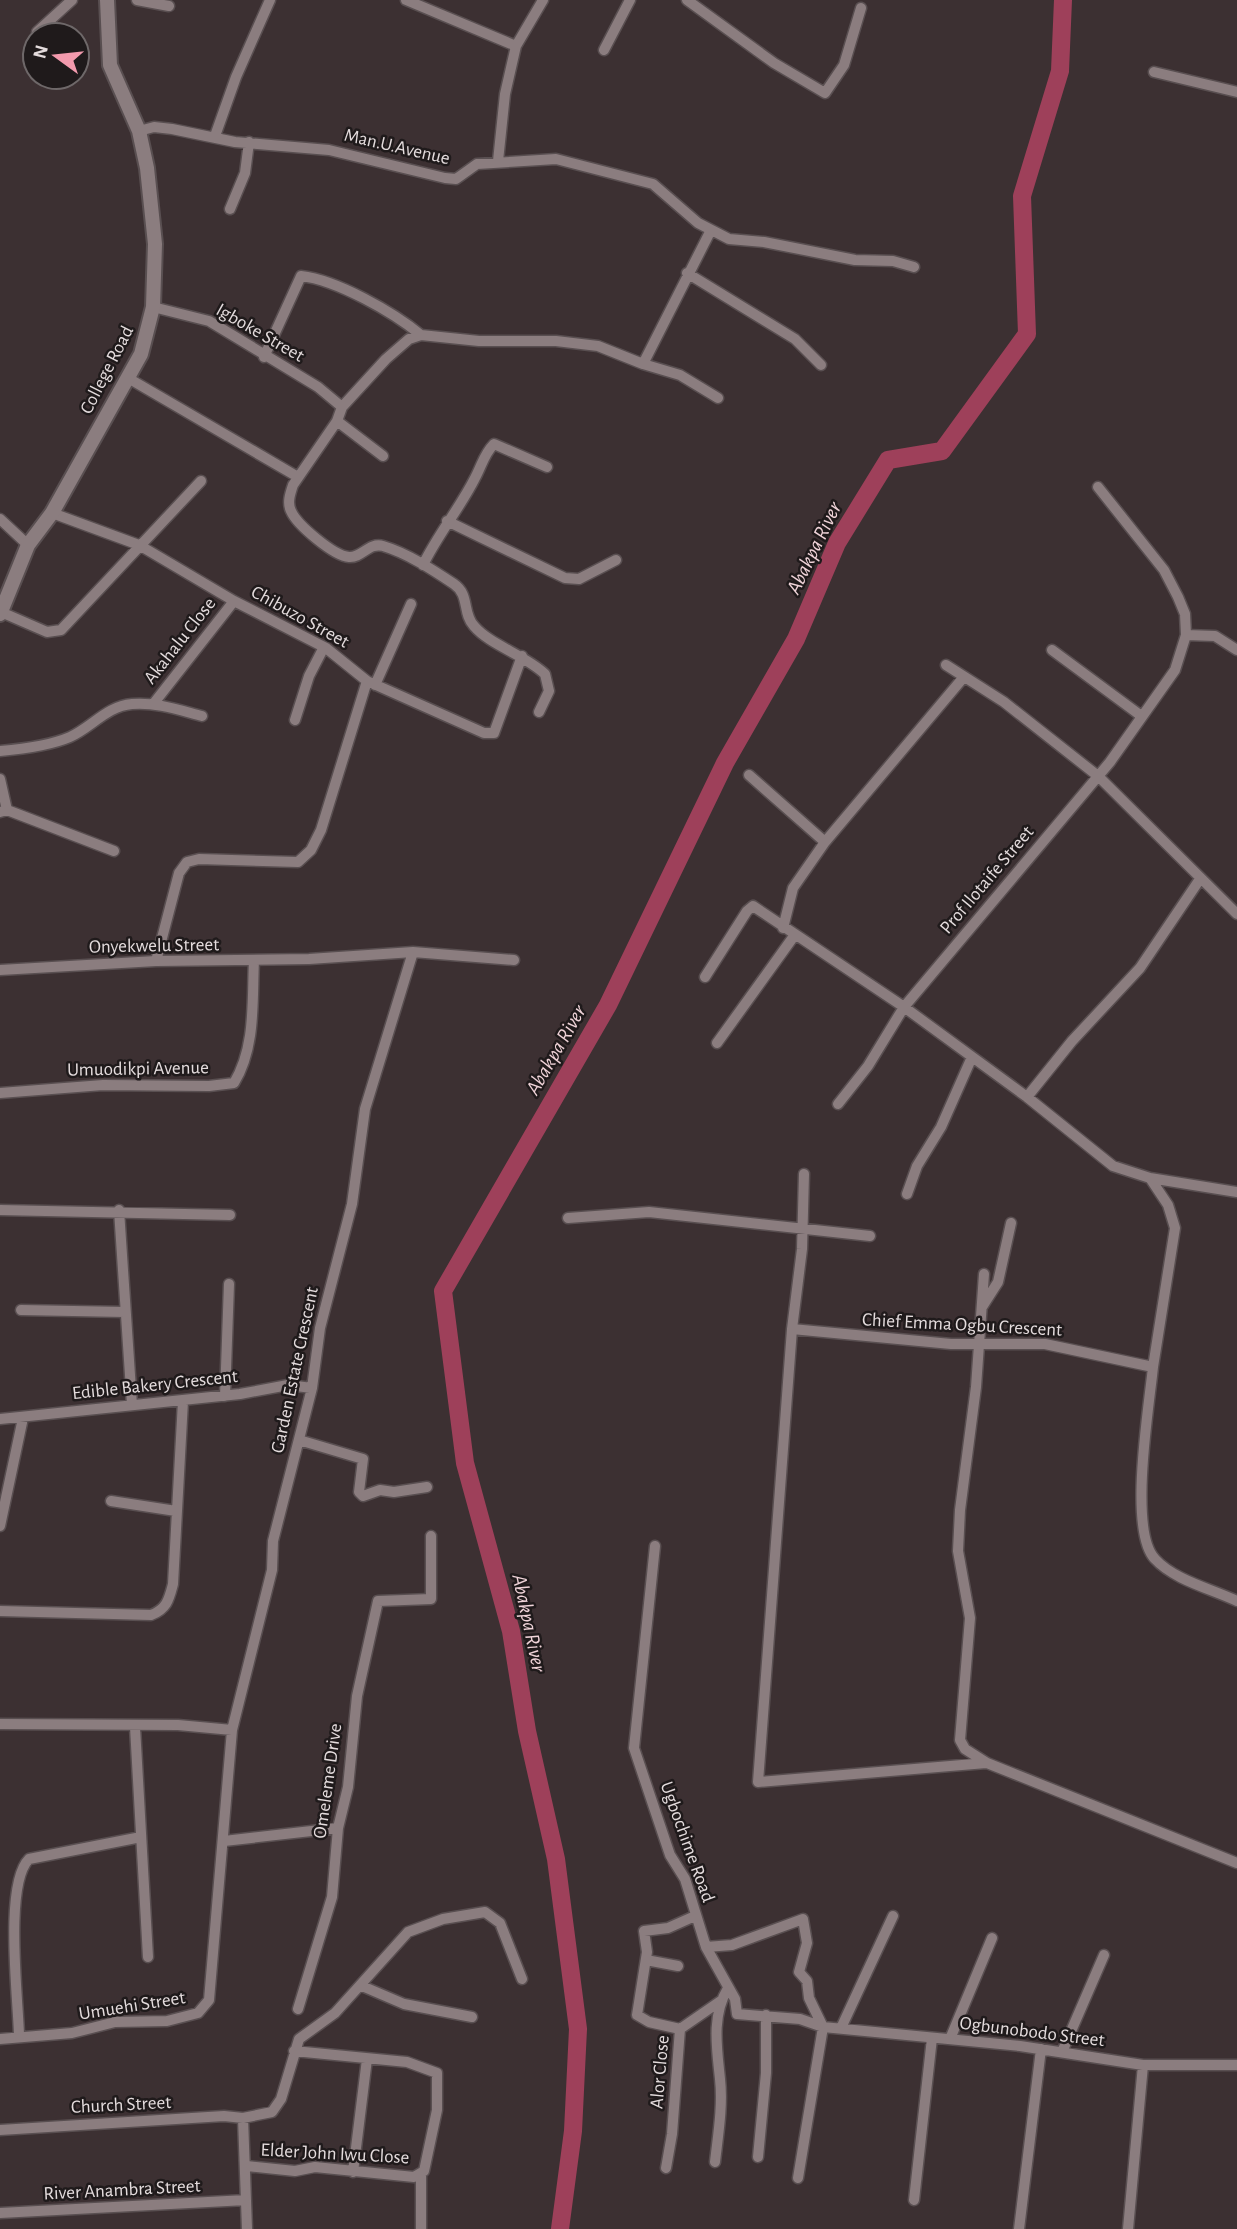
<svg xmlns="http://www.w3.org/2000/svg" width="1237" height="2229" font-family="'Alegreya Sans',sans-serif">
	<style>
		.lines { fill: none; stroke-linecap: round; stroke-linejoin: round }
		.river { stroke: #9e405a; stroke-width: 18 }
		.street-casing { stroke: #594f51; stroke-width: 13 }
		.secondary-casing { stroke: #594f51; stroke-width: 18 }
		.street { stroke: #8b7d7f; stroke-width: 10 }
		.secondary { stroke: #8b7d7f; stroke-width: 14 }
		.labels { text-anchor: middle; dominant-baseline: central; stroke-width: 5; stroke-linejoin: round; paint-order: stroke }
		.street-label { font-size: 19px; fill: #e4dcdd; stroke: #1f1a1b }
		.water-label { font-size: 21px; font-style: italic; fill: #efd3d8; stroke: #1f1a1b }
	</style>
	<rect width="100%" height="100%" fill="#3c3032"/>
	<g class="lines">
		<path class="river" d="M560,2229L573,2131L578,2029L556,1859L527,1731L511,1631L465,1463L443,1291L608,1005L725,763L796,639L837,543L888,460L942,451L1027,334L1022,196L1060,71L1063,0"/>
		<g class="street-casing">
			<path id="street" d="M137,0L169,6
				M406,0L516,46
				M687,0L774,63L825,93L844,65L861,8
				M37,32L72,0
				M604,50L630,0
				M1154,72L1237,92
				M139,131L154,127L172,129L235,142L329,150L445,178L456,179L477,164L556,159L653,184L698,223L729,239L764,242L855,260L893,261L914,267
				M215,136L236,77L270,0
				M498,161L505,94L516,46L543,0
				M230,209L245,173L249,142
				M687,273L795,339L821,365
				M153,307L209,321L318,387L342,407
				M264,357L301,276C337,280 393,312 421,335
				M643,364L710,232
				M128,378L298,477
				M342,407L337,421L293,485C290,494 287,503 291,511C297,525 334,556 349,557C362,558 369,542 383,546C407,553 433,570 454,584C470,595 462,613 474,626C490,645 525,655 545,674L549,691L539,712
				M342,407L386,359L409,339L421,335L479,341H556L598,346L643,364L680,375L718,398
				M337,421L383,456
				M52,513L139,545L234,601L326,648L367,681L484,733H494L522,656
				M0,519L28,545
				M447,521L565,578L579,579L616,560
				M423,565C438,534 460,508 475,478C482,465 484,454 494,444L547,467
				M1,612L47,632L61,630L201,481
				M1186,635L1215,636L1237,650
				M1052,650L1140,715
				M946,665L1004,702L1098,776L1237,914
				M375,685L411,604
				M154,703L234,601
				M295,720L309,676L324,647
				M0,751C23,749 49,746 70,737C92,727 107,706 132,704C156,702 179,710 202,716
				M749,775L825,842
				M0,779L7,810
				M0,812L7,810L114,851
				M783,928L793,888L825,842L963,678
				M156,961L179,873L187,862L199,859L298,862L311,850L321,830L367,681
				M0,970L156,961L309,959L413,952L514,960
				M705,977L747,911L753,906L904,1007L1027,1097L1113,1166L1150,1178L1237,1192
				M717,1043L794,936
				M0,1093L103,1085L209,1086L234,1083C256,1047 252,1001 254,960
				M1027,1097L1072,1041L1140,968L1200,879
				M838,1104L868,1066L904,1007L1110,762L1175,670L1186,635L1185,614L1178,597L1164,570L1098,487
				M804,1174L802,1249L792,1329L951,1344H1045L1153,1367C1149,1407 1128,1531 1155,1559C1174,1580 1212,1589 1237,1601
				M1150,1178L1168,1205L1175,1228L1153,1367
				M907,1194L917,1166L941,1127L972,1057
				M0,1210L230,1215
				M119,1210L132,1405
				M568,1218L649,1212L870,1236
				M984,1274L976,1387L960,1510L958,1551L970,1618L960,1740L965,1749L987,1763L1237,1863
				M982,1307L998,1282L1011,1223
				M21,1310L125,1312
				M792,1329L758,1782L986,1763
				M225,1396L229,1284
				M0,1419L240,1394L288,1385L312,1388
				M299,1440L363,1459L359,1492L363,1496L380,1490L394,1492L427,1487
				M111,1501L176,1511
				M0,1526L23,1418
				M655,1546L634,1748L670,1855L685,1879L706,1947L735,1999L737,2014L800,2019L823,2027L1020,2046L1143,2065H1237
				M0,1611L151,1615C167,1609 169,1599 173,1584L183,1401
				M0,1724L178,1725L232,1730
				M135,1727L148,1957
				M224,1841L338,1828
				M706,1947L732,1945L803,1919L807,1943L799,1972L807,1981L809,1998L823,2027L798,2178
				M646,1960L678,1966
				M362,1986L404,2004L472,2017
				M298,2009L332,1897L338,1828L348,1787L357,1696L378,1601L431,1599V1536
				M841,2028L893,1916
				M680,2029L649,2022L637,2015L647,1952L644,1931L668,1928L695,1916
				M680,2029L722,2000
				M19,2035C18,1997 4,1884 29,1859L141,1837
				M0,2039L72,2033L115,2022L167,2021L198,2013L209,2000L232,1730L272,1570L273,1541L312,1388L320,1328L352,1204L365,1109L413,952
				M950,2039L992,1938
				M1062,2052L1104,1955
				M243,2118L247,2229
				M0,2130L224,2116L243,2118L272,2112L281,2099L299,2039L335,2013L408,1932L443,1919L485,1912L500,1923L522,1979
				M758,2157L766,2073V2015
				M715,2162C718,2135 723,2106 720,2079C717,2049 711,2016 728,1988
				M247,2166L295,2171L315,2167L414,2177L424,2171L437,2110V2073L407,2062L294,2051
				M666,2168L672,2134L680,2029
				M353,2172L367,2059
				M421,2176V2229
				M914,2200L932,2038
				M0,2213L246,2200
				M1019,2229L1041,2049
				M1128,2229L1143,2065"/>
		</g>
		<g class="secondary-casing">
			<path id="secondary" d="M0,614L28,545L52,513L141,354L153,307L155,244L147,168L139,131L110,65L107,0"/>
		</g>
		<use href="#street" class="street"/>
		<use href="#secondary" class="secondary"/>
	</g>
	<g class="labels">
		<g class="street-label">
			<text transform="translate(397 147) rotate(13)">Man.U.Avenue</text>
			<text transform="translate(260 333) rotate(30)">Igboke Street</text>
			<text transform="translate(107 370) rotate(-63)">College Road</text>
			<text transform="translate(300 617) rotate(29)">Chibuzo Street</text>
			<text transform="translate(180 641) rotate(-52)">Akahalu Close</text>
			<text transform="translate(987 880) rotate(-50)">Prof Ilotaife Street</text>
			<text transform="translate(154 946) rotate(-1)">Onyekwelu Street</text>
			<text transform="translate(138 1069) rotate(-1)">Umuodikpi Avenue</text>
			<text transform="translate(962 1325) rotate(3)">Chief Emma Ogbu Crescent</text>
			<text transform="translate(295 1370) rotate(-78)">Garden Estate Crescent</text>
			<text transform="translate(155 1385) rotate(-6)">Edible Bakery Crescent</text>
			<text transform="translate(328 1781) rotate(-82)">Omeleme Drive</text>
			<text transform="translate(687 1842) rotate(70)">Ugbochime Road</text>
			<text transform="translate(132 2006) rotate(-9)">Umuehi Street</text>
			<text transform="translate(1032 2032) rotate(7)">Ogbunobodo Street</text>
			<text transform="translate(660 2072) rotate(-85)">Alor Close</text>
			<text transform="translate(121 2105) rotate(-3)">Church Street</text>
			<text transform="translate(335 2154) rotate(3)">Elder John Iwu Close</text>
			<text transform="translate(122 2190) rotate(-3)">River Anambra Street</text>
		</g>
		<g class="water-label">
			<text transform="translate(814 548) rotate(-64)">Abakpa River</text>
			<text transform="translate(556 1050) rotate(-60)">Abakpa River</text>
			<text transform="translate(529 1623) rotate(78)">Abakpa River</text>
		</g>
	</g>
	<g transform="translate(56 56) rotate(285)"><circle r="33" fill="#1f1a1b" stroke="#6e6869" stroke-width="2"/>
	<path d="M0-5L12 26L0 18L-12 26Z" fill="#f29aad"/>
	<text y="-10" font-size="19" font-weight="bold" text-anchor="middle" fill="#e4dcdd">N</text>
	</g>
</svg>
